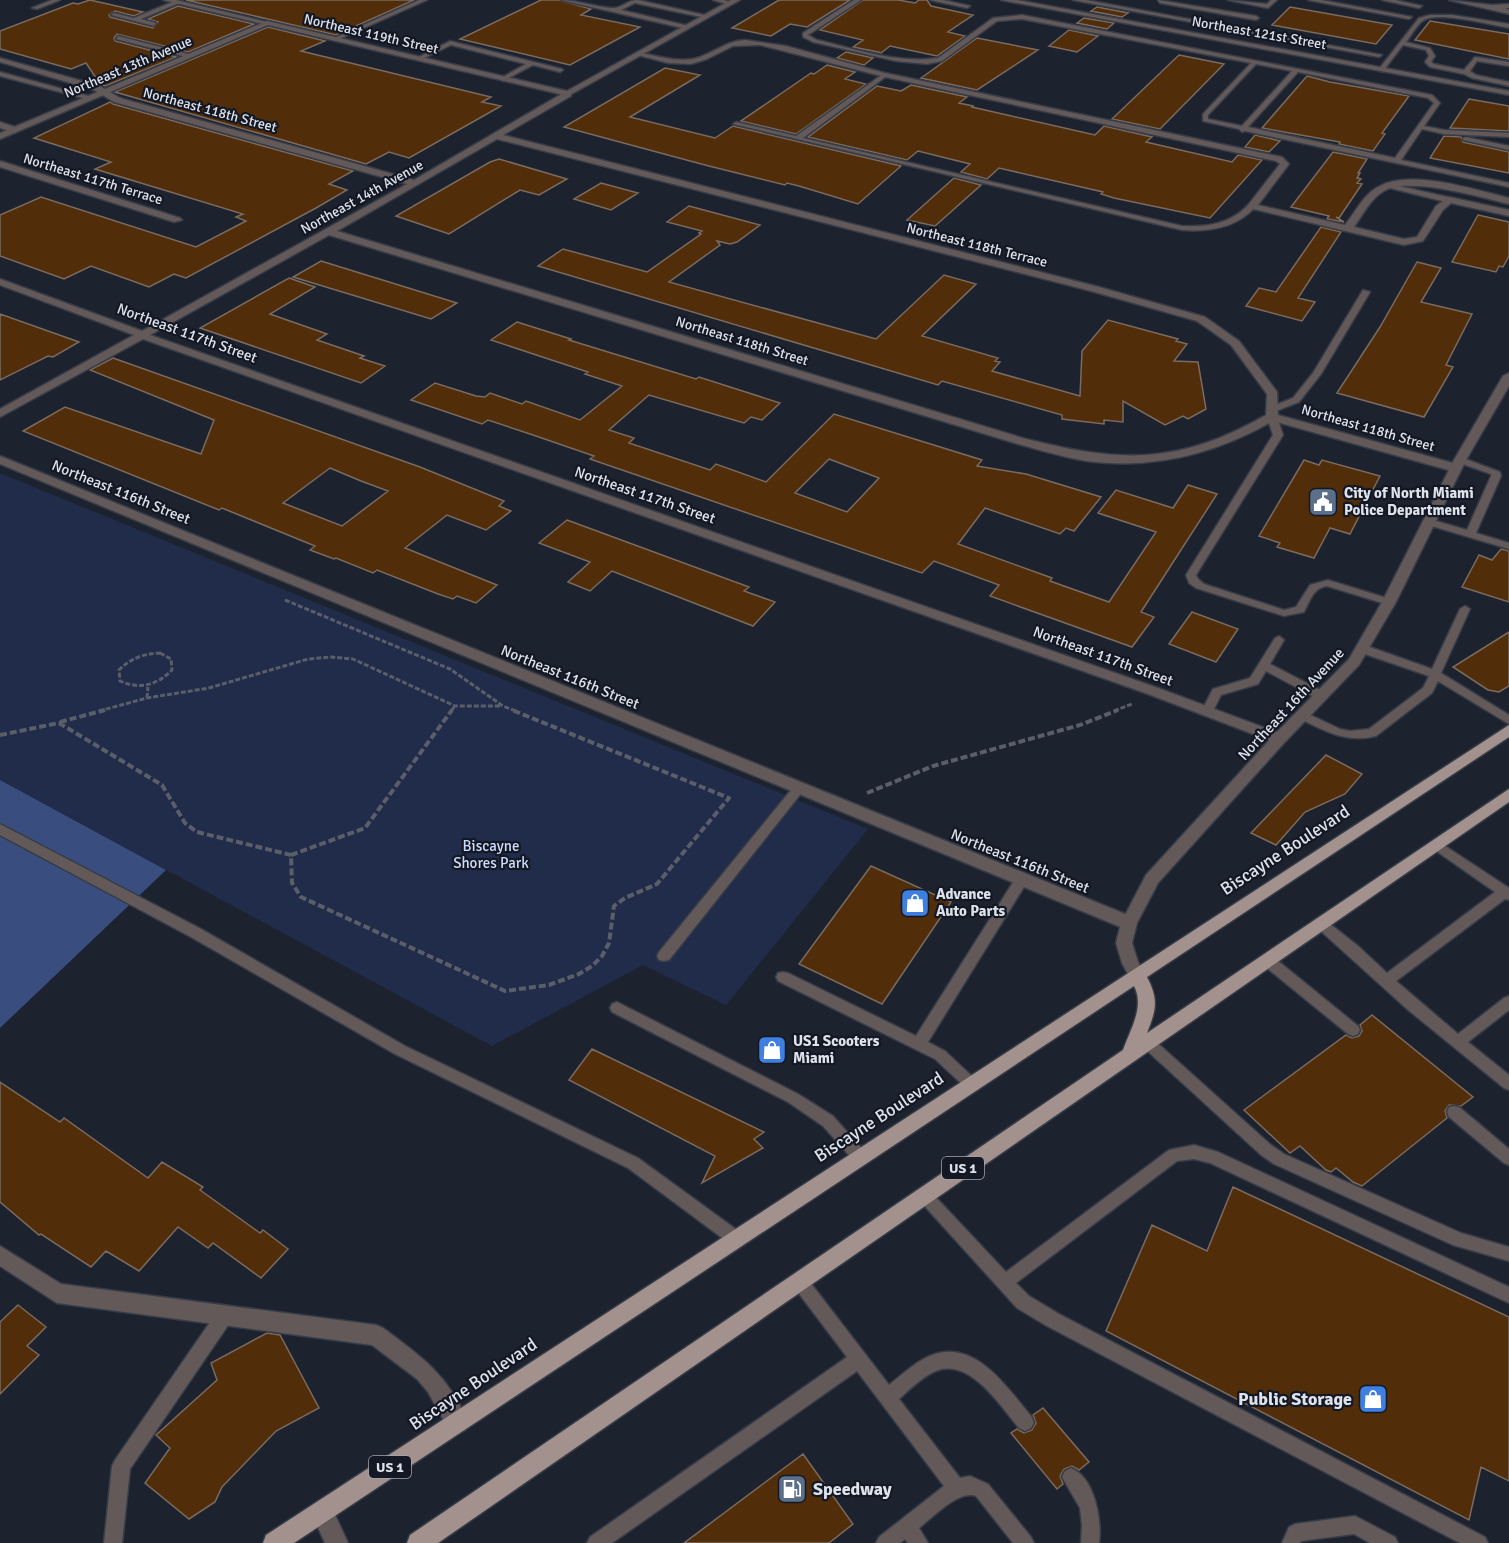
<svg xmlns="http://www.w3.org/2000/svg" width="1509" height="1543" font-family="Signika,sans-serif">
	<style>
		.green { fill: #202c4a }
		.forest { fill: #394d7f }
		.building { fill: #512d0a; stroke: #7a6b60; stroke-width: 1.5; fill-rule: evenodd }
		.lines { fill: none; stroke-linecap: round; stroke-linejoin: round }
		.service-casing { stroke: #373d48; stroke-width: 3 }
		.minor-casing { stroke: #373d48; stroke-width: 3 }
		.tertiary-casing { stroke: #373d48; stroke-width: 3 }
		.primary-casing { stroke: #373d48; stroke-width: 3 }
		.path-far1 { stroke: #595e69; stroke-width: 3; stroke-dasharray: 5 2; stroke-linecap: butt }
		.path { stroke: #595e69; stroke-width: 4; stroke-dasharray: 7 3; stroke-linecap: butt }
		.service { fill: #625958; fill-rule: evenodd }
		.minor { fill: #625958; fill-rule: evenodd }
		.tertiary { fill: #625958; fill-rule: evenodd }
		.primary { fill: #a2918d; fill-rule: evenodd }
		.labels { text-anchor: middle; dominant-baseline: central; stroke-width: 4.5; stroke-linejoin: round; paint-order: stroke }
		.far-street-label { font-size: 14px; fill: #dee2eb; stroke: #131824 }
		.shield { fill: #131824; stroke: #a1a5af; stroke-width: 1.5 }
		.shield-label { font-size: 14px; font-weight: bold; fill: #dee2eb }
		.street-label { font-size: 15px; fill: #dee2eb; stroke: #131824 }
		.poi-label { font-size: 15px; font-weight: bold; fill: #dee2eb; stroke: #131824; text-anchor: start }
		.park-label { font-size: 15px; fill: #cddcfc; stroke: #131824 }
		.near-street-label { font-size: 18px; fill: #dee2eb; stroke: #131824 }
		.near-poi-label { font-size: 18px; font-weight: bold; fill: #dee2eb; stroke: #131824; text-anchor: end }
	</style>
	<rect width="100%" height="100%" fill="#1c222e"/>
	<path class="green" d="M0,473L868,829L726,1005L643,965L492,1046L0,780Z"/>
	<path class="forest" d="M0,780L166,870L0,1028Z"/>
	<path class="building" d="M90,0L143,12L134,16L115,11L109,15L110,17L153,28L158,22L148,19L178,6L254,24L188,52L117,34L114,38L115,41L176,57L105,86L100,84L86,63L71,69L0,49V31L73,3L78,4Z
		M186,0H414L336,35Z
		M541,0H559L591,9L581,15L640,27L570,65L460,39Z
		M779,0H850L807,27L790,24L771,36L732,28Z
		M863,0H898L915,3L919,0H927L931,6L973,15L948,32L965,36L937,56L890,46L881,53L878,52L853,47L863,40L820,30Z
		M1097,7L1128,13L1122,17L1091,11Z
		M1290,7L1392,25L1376,44L1272,25Z
		M1084,18L1114,23L1107,29L1077,23Z
		M1430,21L1509,34V59L1415,40Z
		M268,27L325,41L301,51L491,97L482,102L501,106L409,158L389,152L366,164L115,92Z
		M1069,30L1098,36L1077,52L1049,46Z
		M977,38L1038,50L977,90L921,78Z
		M846,52L873,58L864,65L837,58Z
		M1179,55L1224,64L1160,129L1112,119Z
		M827,65L855,72L845,79L866,84L796,134L741,121L811,73L814,74Z
		M665,68L700,75L630,117L715,138L733,126L901,166L858,204L799,186L787,183L785,185L705,165L564,127Z
		M1307,76L1330,82L1409,96L1382,133L1385,134L1373,151L1339,144L1340,142L1262,128Z
		M911,85L967,97L959,103L973,106L972,107L1095,135L1104,126L1152,137L1146,142L1232,162L1238,155L1262,160L1210,218L1114,198L1101,194L1103,192L999,168L987,179L961,172L970,164L918,151L907,160L808,137L877,86L901,91Z
		M1469,99L1509,106V131L1450,128Z
		M110,102L113,104L353,171L329,184L347,190L316,208L186,278L174,274L149,287L91,266L64,279L0,256V215L41,197L196,247L246,221L236,217L243,214L95,169L111,162L34,138Z
		M1255,135L1280,141L1269,152L1245,147Z
		M1444,136L1461,137L1463,142L1509,152V173L1430,158Z
		M1333,152L1367,159L1358,173H1360L1357,178L1361,179L1357,183L1362,184L1339,218L1336,217L1344,222L1327,219L1329,216L1291,207Z
		M499,159L567,179L539,195L520,190L449,234L396,216L490,162Z
		M954,178L981,185L935,226L907,220Z
		M601,183L638,193L611,210L574,199Z
		M689,206L760,225L737,242L730,244L717,241L720,245L669,282L876,339L944,275L976,284L922,336L998,358L995,361L1000,362L992,371L1080,396L1082,351L1108,320L1178,339L1176,341L1187,344L1174,361L1198,362L1206,409L1188,419L1183,416L1165,425L1123,401V422L1104,420V424L1062,419V415L942,381L938,385L538,266L563,249L647,272L701,234L699,233L702,231L667,222Z
		M1478,215L1509,222V256L1503,267L1499,266L1496,272L1452,262Z
		M1321,227L1341,232L1298,298L1315,302L1302,321L1246,306L1259,288L1276,292Z
		M321,261L457,303L431,319L293,277Z
		M1417,262L1441,268L1421,302L1472,314L1446,365L1453,367L1424,417L1337,393L1380,327Z
		M289,278L315,287L270,314L327,334L317,340L364,356L360,358L385,366L361,383L200,328Z
		M0,314L79,342L53,357L48,356L0,380Z
		M517,322L571,339L569,340L696,379L699,377L780,403L762,420L751,417L744,423L649,395L609,430L634,438L629,443L710,470L716,464L766,482L834,414L982,460L977,466L1026,474L1101,497L1074,531L1066,528L1060,534L985,508L958,544L1052,578L1050,581L1109,602L1156,532L1098,513L1116,490L1173,508L1188,485L1217,494L1141,612L1154,617L1132,647L990,596L999,585L934,561L922,573L590,459L594,456L533,435L488,420L482,424L411,400L435,383L476,396L485,397L490,393L522,404L526,401L580,420L622,386L585,374L588,372L491,340ZM829,459L879,478L847,512L795,493Z
		M113,358L420,467L504,501L499,506L511,511L486,530L447,515L405,548L497,585L476,603L457,596L453,599L438,594L377,570L373,573L336,558L334,559L310,550L315,546L222,508L219,510L23,431L65,407L201,454L214,420L90,370ZM330,468L361,481L388,491L342,526L283,503Z
		M1304,460L1319,465L1322,460L1380,476L1350,534L1330,528L1314,558L1277,547L1280,543L1259,536Z
		M567,520L749,587L744,591L775,602L753,626L612,571L590,591L568,582L590,562L539,543Z
		M1501,549L1509,551V602L1462,587L1479,555L1492,560Z
		M1192,612L1238,629L1216,662L1169,644Z
		M1509,632V686L1499,692L1488,690L1453,667Z
		M1326,755L1362,774L1345,794L1305,812L1276,845L1251,833Z
		M871,866L951,902L882,1004L799,964Z
		M1372,1015L1473,1097L1461,1106L1449,1105L1445,1111L1447,1118L1362,1186L1353,1182L1336,1168L1331,1172L1326,1170L1300,1146L1290,1153L1244,1110L1346,1035L1352,1038L1359,1036L1362,1031L1360,1025Z
		M592,1049L764,1132L754,1139L763,1148L702,1183L715,1156L569,1080Z
		M0,1082L60,1122L64,1118L148,1178L162,1162L203,1187L200,1190L260,1233L263,1230L288,1249L261,1278L213,1243L208,1248L178,1227L139,1271L106,1251L91,1267L41,1234L39,1235L0,1202Z
		M1233,1187L1509,1317V1481L1481,1467L1469,1520L1106,1331L1152,1225L1207,1251Z
		M18,1305L46,1327L27,1346L39,1355L0,1394V1322Z
		M267,1333L280,1335L319,1408L276,1431L222,1487L215,1502L189,1519L145,1483L170,1448L156,1435L217,1380L211,1363Z
		M1043,1408L1089,1462L1079,1470L1072,1466L1064,1469L1060,1476L1063,1484L1057,1489L1011,1433L1017,1429L1024,1433L1032,1430L1036,1423L1033,1415Z
		M803,1454L853,1524L829,1543H684Z"/>
	<g class="lines">
		<g class="service-casing">
			<path id="service" d="M52,0H60L37,9L32,8Z
				M177,0L179,3L141,19L156,23L154,26L111,15L114,13L134,18Z
				M419,0H427L337,40L332,39Z
				M561,0C576,0 604,9 615,8C623,7 628,0 638,0L709,16L706,18L635,3L621,10L689,26L687,29Z
				M713,0H724L733,3L730,5Z
				M854,0H861L808,35L817,40C856,49 898,64 938,58L993,18L1022,15L1432,95L1440,103L1424,126L1444,130L1509,133V137L1444,134L1422,129L1401,160L1509,183V187L1245,131L1242,132L1239,129L1203,121V114L1251,63L1022,19L997,21L942,61L927,64L896,61L813,42L803,37V33ZM1256,64L1292,71L1242,126L1208,119V115ZM1298,72L1428,98L1434,103L1395,158L1248,127Z
				M930,0H943L970,6L967,8Z
				M1073,0H1086L1382,55L1379,57Z
				M1158,0L1256,16L1259,18L1256,20L1160,3Z
				M1228,0L1267,4L1271,0H1277L1268,8Z
				M1308,0H1321L1412,17L1409,19Z
				M1382,0H1395L1422,6L1419,8Z
				M1430,15H1452L1509,24V28C1491,25 1439,11 1424,20C1417,24 1411,36 1406,42L1430,48L1435,56L1431,62L1434,64L1464,70L1475,57L1509,62V66L1477,61L1470,71L1476,75L1509,82V86L1472,78L1464,74L1430,67L1425,62L1429,56L1426,50L1403,45L1383,71H1379V69L1419,18Z
				M118,36L192,55L193,56L190,58L116,39Z
				M450,41L562,69L563,70L560,72L533,65L503,81L501,80V78L526,64L451,45L420,60L415,59Z
				M0,72L92,97L93,98L90,100L0,76Z
				M883,74L888,75L803,138L1182,226C1208,227 1231,224 1249,204L1256,206C1237,228 1210,232 1182,230L733,124L736,122L796,136Z
				M1465,137L1509,146V150L1463,140V138Z
				M1386,183L1452,198L1453,200L1446,202L1386,187Z
				M1363,290L1370,292L1321,374L1299,402L1276,411H1270V407L1293,398L1313,373Z
				M1272,414L1277,417L1283,435L1196,575L1198,579L1204,584L1284,610L1296,607L1310,585L1328,580L1393,600L1394,602L1393,604L1389,605L1327,586C1313,588 1310,601 1304,612L1284,616L1196,588L1189,583L1186,575L1273,435L1267,417Z
				M1460,457L1500,472L1501,476L1476,533L1509,543V549L1425,524L1424,522L1429,519L1467,530L1491,476V474L1457,462L1455,460Z
				M1465,606L1470,609L1441,673L1509,715V724L1438,681L1432,693L1376,736C1346,744 1324,730 1298,718L1296,715L1302,711L1340,729L1350,731L1369,729L1423,688L1429,676L1359,652L1357,649L1359,646H1367L1432,669L1460,609Z
				M1279,636L1284,640L1270,664L1326,693L1328,696L1326,699H1318L1266,671L1258,684L1221,695L1211,715H1203L1201,712L1213,689L1250,678L1275,638Z
				M799,784L805,788L803,791L669,960L664,961L659,960L657,956L659,952L795,785Z
				M0,824L201,929L405,1046L638,1158L741,1233L743,1238L741,1243L735,1245L729,1243L628,1168L395,1054L191,937L0,835Z
				M1436,840L1509,888V900L1505,899L1396,981L1458,1034L1504,998L1509,996V1010L1468,1042L1509,1075V1090L1504,1088L1407,1009L1313,924L1315,920L1320,919L1325,920L1358,946L1387,973L1495,892L1432,848L1430,845L1432,842Z
				M1022,874L1027,876L1028,879L1027,882L928,1042L945,1051L976,1080L978,1084L976,1088L971,1090L966,1088L935,1059L778,981L776,977L778,973L783,972L788,973L916,1036L1017,876Z
				M1267,955L1272,956L1358,1026L1360,1030L1358,1034L1353,1036L1348,1034L1262,964L1260,960L1262,956Z
				M617,1002L798,1094L833,1116L865,1152L868,1157L865,1162L860,1164L855,1162L823,1126L788,1102L612,1012L610,1008L612,1004Z
				M1148,1037L1153,1039L1271,1145L1284,1154L1461,1233L1509,1247V1261L1453,1245L1274,1164L1261,1155L1143,1047L1141,1043L1143,1039Z
				M1454,1106L1459,1107L1509,1149V1165L1504,1163L1449,1117L1447,1112L1449,1107Z
				M1194,1145L1218,1152L1509,1287V1303L1210,1163L1194,1159L1177,1161L1016,1283L1029,1296L1059,1314L1485,1537L1488,1543H1460L1047,1326L1017,1308L920,1201L917,1196L920,1191L925,1189L930,1191L1006,1272L1169,1150Z
				M800,1274L806,1277L889,1385C903,1374 917,1360 935,1354C977,1341 1008,1389 1031,1416L1034,1422L1031,1428L1025,1431L1019,1428C1001,1407 970,1357 936,1371C923,1376 910,1389 899,1399L960,1478L970,1476L988,1484L1031,1537L1034,1543H1013L976,1496C959,1489 932,1518 919,1528L928,1543H908L905,1539L900,1543H876L879,1537L944,1486L857,1371L612,1543H587L590,1537L847,1357L794,1287L792,1282L794,1277Z
				M225,1307L231,1309L233,1315L231,1321L130,1469L122,1543H104L112,1466L115,1460L219,1309Z
				M1071,1468C1095,1478 1102,1520 1099,1543H1081L1082,1525L1080,1508L1062,1477L1065,1471Z
				M1355,1516L1395,1537L1398,1543H1370L1354,1534L1301,1541L1300,1543H1282L1289,1527L1295,1524Z"/>
		</g>
		<g class="minor-casing">
			<path id="minor" d="M163,0H176L271,23L267,25Z
				M1001,0H1017L1509,91V95Z
				M1449,0L1492,5L1509,4V8H1505L1509,10V14Z
				M745,40L786,46L885,73L1282,157L1289,164L1258,205L1345,225C1355,213 1364,194 1378,187C1409,168 1476,190 1509,198V204C1481,197 1408,176 1384,191C1371,198 1362,216 1354,227L1404,239L1417,237L1436,206L1449,197L1509,210V216L1451,203L1443,210L1423,241L1404,245L1249,208V204L1280,164L1276,161L885,77L760,45L733,46L707,59L691,64L668,63L634,54L638,52C657,56 681,64 700,57C716,51 727,41 745,40Z
				M0,58L100,86L120,98L414,180L565,92H571V96L503,135L1099,287L1205,317L1239,341L1277,392L1278,415L1460,465L1462,468L1460,471H1452L1273,421C1215,454 1153,470 1086,461C1063,457 1040,450 1018,444L329,235L150,335L1158,688L1284,735L1286,739L1279,744L1148,694L143,339L0,417V409L134,335L0,285V279L142,331L407,184L114,102L94,90L0,62ZM497,139L1091,291L1197,321L1231,345L1267,394L1266,415C1178,465 1122,463 1026,439L337,231Z
				M0,122L18,128L19,130L15,133L0,128Z
				M0,161L180,218L182,220L174,222L0,167Z
				M0,456L1135,918L1137,923L1135,928L1129,929L1123,928L0,464Z
				M0,1246L61,1284L376,1325L383,1328C422,1357 448,1375 468,1422L465,1430L457,1433L449,1430L428,1392L417,1379L372,1345L57,1303L0,1266Z
				M322,1501L330,1504L348,1543H325L311,1512L314,1504Z"/>
		</g>
		<g class="tertiary-casing">
			<path id="tertiary" d="M731,0H740L568,96L268,25L0,139V133L267,21L567,91Z
				M1509,373V386L1466,460L1396,602L1359,665L1284,743L1158,883L1137,923L1132,943L1138,962L1146,975L1143,980L1137,982L1131,980L1122,963L1116,943L1121,923L1146,875L1274,735L1349,659L1382,602L1454,460L1503,376Z"/>
		</g>
		<g class="primary-casing">
			<path id="primary" d="M1509,725V737L1147,977C1159,1000 1156,1010 1147,1033L1509,789V802L438,1543H407L410,1535L1123,1050C1130,1030 1145,1007 1134,986L294,1543H263L266,1535Z"/>
		</g>
		<path class="path-far1" d="M285,600L450,669L503,706L516,711
			M160,653L171,659L172,670C157,685 140,690 120,681L119,670C131,658 143,654 160,653Z
			M147,698L148,687
			M99,711L147,698L209,688L308,659L331,657L353,659L455,706H502
			M451,711L455,706
			M1114,711L1132,704"/>
		<path class="path" d="M60,722L105,710
			M0,735L59,723L162,785L185,823L197,832L291,855L292,883L301,897L505,991L549,985L579,974L592,966L602,956L609,943L614,906L625,898L657,884L729,798L512,710
			M867,793L933,766L1080,725L1118,710
			M291,855L365,828L452,710"/>
		<use href="#service" class="service"/>
		<use href="#minor" class="minor"/>
		<use href="#tertiary" class="tertiary"/>
		<use href="#primary" class="primary"/>
	</g>
	<defs>
		<g id="civic-square" transform="scale(1.5)"><rect x="-9" y="-9" width="18" height="18" rx="4" fill="#5c6f8a" stroke="#131824"/><path d="M-.6-6.5H3V-4.5H.6V-3L4-1V1h2V6H-6V1h2V-1L-.6-3ZM-1.2 2.5V6h2.4V2.5Z" fill="#fff"/></g>
		<g id="shop-square" transform="scale(1.5)"><rect x="-9" y="-9" width="18" height="18" rx="4" fill="#3f7fe0" stroke="#131824"/><path d="M-5-2.5h2.3a2.7 3.5 0 0 1 5.4 0H5L5.5 6h-11ZM-1.5-2.5h3a1.5 2.3 0 0 0-3 0Z" fill="#fff"/></g>
		<g id="fuel-square" transform="scale(1.5)"><rect x="-9" y="-9" width="18" height="18" rx="4" fill="#5c6f8a" stroke="#131824"/><path d="M-5.5-6h7V0h2V4h1.3V-2.5L3-4.5l.8-.8L6-3V5H2.5V1h-1V6h-7ZM-4.2-4.7v3.2H.2V-4.7Z" fill="#fff"/></g>
	</defs>
	<g fill-rule="evenodd">
		<use href="#civic-square" x="1323" y="502"/>
		<use href="#shop-square" x="915" y="903"/>
		<use href="#shop-square" x="772" y="1050"/>
		<use href="#shop-square" x="1373" y="1399"/>
		<use href="#fuel-square" x="792" y="1489"/>
	</g>
	<g class="labels">
		<g class="far-street-label">
			<text transform="translate(1259 33) rotate(10)">Northeast 121st Street</text>
			<text transform="translate(371 34) rotate(13)">Northeast 119th Street</text>
			<text transform="translate(128 67) rotate(-23)">Northeast 13th Avenue</text>
			<text transform="translate(210 110) rotate(15)">Northeast 118th Street</text>
			<text transform="translate(93 179) rotate(17)">Northeast 117th Terrace</text>
			<text transform="translate(362 197) rotate(-29)">Northeast 14th Avenue</text>
			<text transform="translate(977 245) rotate(14)">Northeast 118th Terrace</text>
			<text transform="translate(742 341) rotate(17)">Northeast 118th Street</text>
			<text transform="translate(1368 428) rotate(16)">Northeast 118th Street</text>
		</g>
		<g class="shield">
			<rect x="942" y="1157" width="42" height="22" rx="4.5"/>
			<rect x="369" y="1456" width="42" height="22" rx="4.5"/>
		</g>
		<g class="shield-label">
			<text x="963" y="1168">US 1</text>
			<text x="390" y="1467">US 1</text>
		</g>
		<g class="street-label">
			<text transform="translate(187 333) rotate(20)">Northeast 117th Street</text>
			<text transform="translate(121 492) rotate(22)">Northeast 116th Street</text>
			<text transform="translate(645 495) rotate(19)">Northeast 117th Street</text>
			<text transform="translate(1103 656) rotate(20)">Northeast 117th Street</text>
			<text transform="translate(570 677) rotate(22)">Northeast 116th Street</text>
			<text transform="translate(1291 704) rotate(-47)">Northeast 16th Avenue</text>
			<text transform="translate(1020 861) rotate(22)">Northeast 116th Street</text>
		</g>
		<g class="poi-label">
			<text x="1344" y="493">City of North Miami<tspan x="1344" dy="17">Police Department</tspan></text>
			<text x="936" y="894">Advance<tspan x="936" dy="17">Auto Parts</tspan></text>
			<text x="793" y="1041">US1 Scooters<tspan x="793" dy="17">Miami</tspan></text>
		</g>
		<g class="park-label">
			<text x="491" y="846">Biscayne<tspan x="491" dy="17">Shores Park</tspan></text>
		</g>
		<g class="near-street-label">
			<text transform="translate(1285 850) rotate(-33)">Biscayne Boulevard</text>
			<text transform="translate(879 1117) rotate(-33)">Biscayne Boulevard</text>
			<text transform="translate(473 1384) rotate(-34)">Biscayne Boulevard</text>
		</g>
		<g class="near-poi-label">
			<text x="1352" y="1399">Public Storage</text>
			<text x="813" y="1489" text-anchor="start">Speedway</text>
		</g>
	</g>
</svg>
